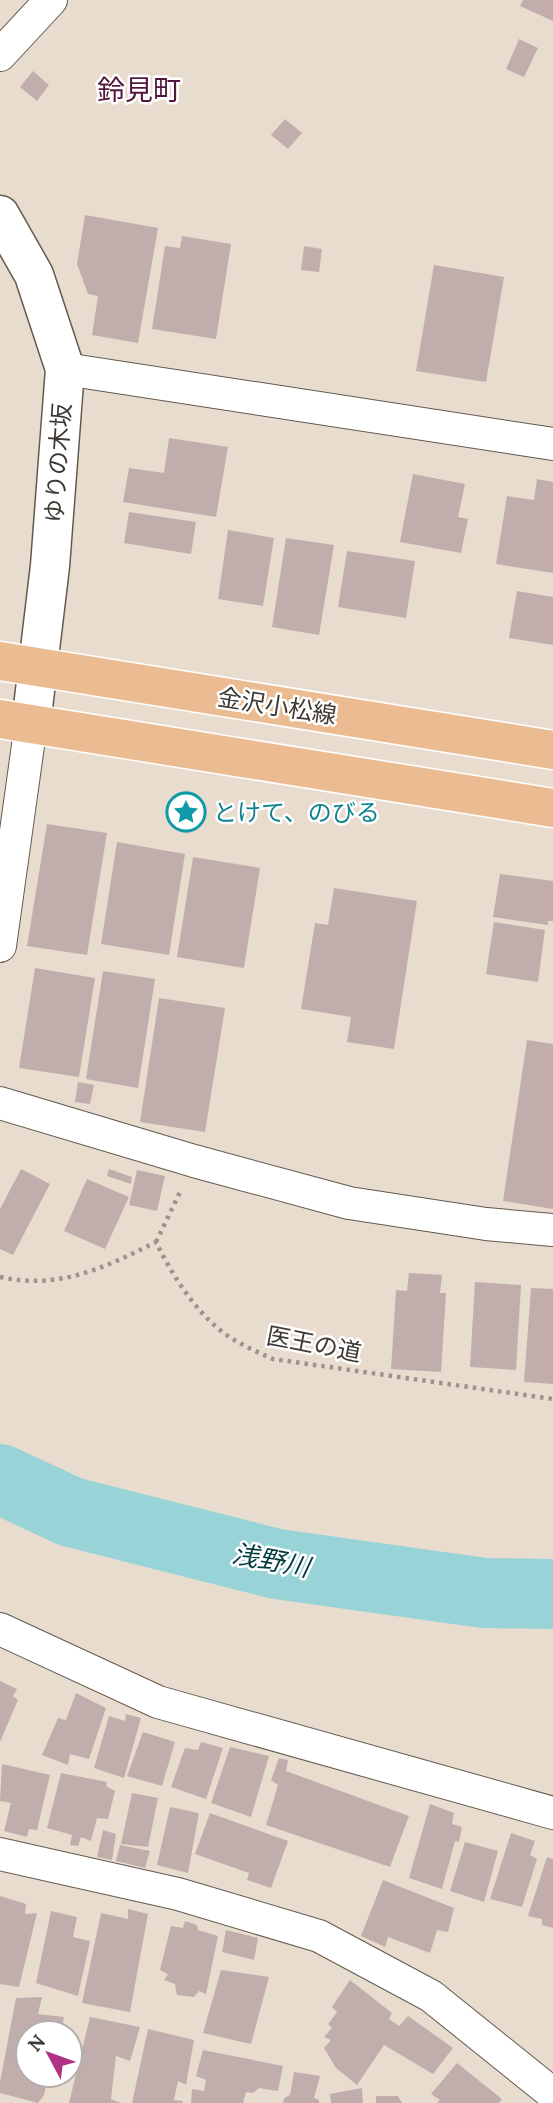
<svg xmlns="http://www.w3.org/2000/svg" width="553" height="2103" font-family="Lora,'Noto Sans JP',serif">
	<style>
		.lines { fill: none; stroke-linecap: round; stroke-linejoin: round }
		.river { stroke: #98d4d7; stroke-width: 70 }
		.building { fill: #c1aeac }
		.minor-casing { stroke: #63594e; stroke-width: 34 }
		.tertiary-casing { stroke: #63594e; stroke-width: 41 }
		.primary-casing { stroke: #fff; stroke-width: 41 }
		.path { stroke: #9c948a; stroke-width: 4.5; stroke-dasharray: 3.5 5; stroke-linecap: butt }
		.minor { stroke: #fff; stroke-width: 32 }
		.tertiary { stroke: #fff; stroke-width: 38 }
		.primary { stroke: #ebbc91; stroke-width: 38 }
		.labels { text-anchor: middle; dominant-baseline: central; stroke-width: 5; stroke-linejoin: round; paint-order: stroke }
		.street-label { font-size: 24px; fill: #3e3934; stroke: #fff }
		.culture-label { font-size: 24px; fill: #0d838f; stroke: #fff; text-anchor: start }
		.water-label { font-size: 26px; font-style: italic; fill: #003b3e; stroke: #fff }
		.quarter-label { font-size: 28px; fill: #53173d; stroke: #fff }
	</style>
	<rect width="100%" height="100%" fill="#e8dccf"/>
	<g class="lines">
		<path class="river" d="M0,1479L71,1512L277,1564L484,1593L553,1594"/>
	</g>
	<path class="building" d="M523,0H553V21L520,6Z
		M519,39L538,48L524,77L506,69Z
		M33,71L49,85L37,101L20,87Z
		M285,119L302,133L288,149L271,135Z
		M85,215L158,228L138,343L92,335L98,296L88,294L77,264Z
		M182,236L231,244L216,339L152,329L165,246L180,248Z
		M304,246L322,249L319,272L301,270Z
		M434,265L504,277L486,382L416,371Z
		M169,438L228,447L216,517L123,502L129,468L164,473Z
		M413,474L465,484L458,517L468,519L461,553L400,542Z
		M537,479L553,482V573L496,564L507,496L534,500Z
		M129,512L196,522L191,554L124,543Z
		M228,530L274,538L263,606L218,599Z
		M286,538L334,545L319,635L272,627Z
		M347,551L415,561L406,618L338,607Z
		M517,591L553,597V645L509,638Z
		M47,824L107,833L87,955L27,946Z
		M117,842L185,854L169,955L101,944Z
		M193,857L260,868L244,968L177,957Z
		M500,874L553,881V921H548V925L493,917Z
		M334,888L417,901L394,1049L347,1042L351,1017L301,1009L315,923L328,925Z
		M494,922L545,930L538,982L486,974Z
		M35,968L95,978L79,1077L19,1068Z
		M103,971L155,979L138,1088L86,1079Z
		M159,998L225,1008L205,1132L140,1122Z
		M527,1040L553,1044V1209L503,1201Z
		M78,1082L94,1085L90,1104L75,1102Z
		M21,1169L50,1184L13,1255L0,1249V1209Z
		M109,1169L132,1177L131,1184L107,1176Z
		M137,1170L165,1176L157,1211L129,1205Z
		M87,1179L129,1197L105,1249L64,1231Z
		M409,1273L442,1275L440,1293H446L441,1372L391,1369L396,1290L407,1291Z
		M475,1282L521,1285L516,1370L470,1367Z
		M531,1288L553,1289V1384L524,1382Z
		M0,1681L17,1689L13,1696L18,1700L0,1742Z
		M76,1693L106,1708L89,1759L70,1754L68,1765L42,1755L58,1718L66,1720Z
		M126,1714L141,1718L124,1778L94,1768L109,1716L125,1721Z
		M143,1732L175,1742L162,1786L127,1776Z
		M201,1742L223,1748L206,1799L171,1787L185,1748L198,1750Z
		M230,1747L269,1756L251,1817L211,1803Z
		M279,1758L288,1760L286,1771L409,1816L390,1867L266,1825L278,1785L271,1780Z
		M2,1764L50,1775L37,1830L29,1829L27,1837L4,1831L11,1803L0,1801Z
		M61,1773L107,1782L106,1786L115,1791L108,1819L97,1818L91,1841L81,1837L78,1846L70,1845L72,1835L47,1828Z
		M132,1793L158,1798L148,1847L121,1844Z
		M430,1804L454,1813L452,1824L462,1827L459,1842L455,1841L442,1889L409,1878Z
		M170,1807L199,1813L188,1873L157,1865Z
		M210,1813L288,1841L271,1888L247,1880L249,1873L195,1854Z
		M103,1830L116,1834L112,1860L97,1857Z
		M511,1833L535,1841L530,1855L537,1859L522,1907L490,1899Z
		M465,1842L498,1851L484,1902L450,1891Z
		M120,1845L150,1851L145,1868L116,1861Z
		M547,1857L553,1859V1928L542,1925V1919L528,1916Z
		M383,1880L454,1908L448,1932L437,1930L430,1953L388,1937L385,1947L361,1936Z
		M0,1896L26,1904L25,1914L37,1913L19,1987L0,1984Z
		M128,1909L148,1914L130,2012L82,2003L101,1913L128,1919Z
		M51,1911L77,1917L73,1937L90,1941L78,1996L36,1983Z
		M185,1921L197,1925L198,1930L218,1936L206,1994L199,1991L194,1997L177,1995L175,1984L164,1980L168,1974L160,1970L171,1926L183,1928Z
		M226,1930L258,1938L254,1960L222,1952Z
		M221,1970L269,1977L251,2044L203,2033Z
		M350,1980L392,2013L389,2019L399,2026L408,2016L453,2048L433,2074L384,2045L357,2085L336,2068L324,2048L331,2040L324,2037L332,2028L328,2024L337,2012L332,2007Z
		M42,1997L38,2014L64,2017L61,2033H28V2075H48L44,2095L38,2103L0,2093V2082L16,1998Z
		M90,2017L140,2027L130,2061L116,2056L111,2099L121,2103H69Z
		M148,2029L194,2040L186,2085L178,2081L174,2100L183,2101L182,2103H132Z
		M203,2050L283,2066L278,2091L259,2088L253,2093L246,2092L243,2103H191L192,2089L204,2091L206,2080L196,2076Z
		M457,2063L502,2099L499,2103H437L440,2100L431,2094Z
		M294,2072L320,2076L314,2098L319,2100V2103H283L284,2098L290,2095Z
		M362,2088L363,2103H331L330,2094Z
		M376,2096H398L402,2103H376Z"/>
	<g class="lines">
		<g class="minor-casing">
			<path id="minor" d="M0,55L51,0
				M65,369L553,444
				M0,946L31,724
				M0,1103L194,1161L349,1203L486,1224L553,1230
				M0,1629L158,1702L553,1813
				M0,1854L178,1894L319,1936L431,1996L553,2094"/>
		</g>
		<g class="tertiary-casing">
			<path id="tertiary" d="M0,215L34,275L65,369L50,566L31,724"/>
		</g>
		<g class="primary-casing">
			<path id="primary" d="M0,661L553,750
				M0,719L553,808"/>
		</g>
		<path class="path" d="M156,1242L180,1192
			M0,1277C59,1290 104,1268 156,1242C171,1273 193,1308 220,1330C236,1343 255,1351 273,1359L553,1399"/>
		<use href="#minor" class="minor"/>
		<use href="#tertiary" class="tertiary"/>
		<use href="#primary" class="primary"/>
	</g>
	<defs>
		<g id="sight-ring" transform="scale(2.0125)"><circle r="9.5" fill="#fff" stroke="#0f9aa8" stroke-width="1.5"/><path d="M0-6L1.8-2.2L6-1.7L2.9 1.2L3.7 5.4L0 3.3L-3.7 5.4L-2.9 1.2L-6-1.7L-1.8-2.2Z" fill="#0f9aa8"/></g>
	</defs>
	<g fill-rule="evenodd">
		<use href="#sight-ring" x="186" y="812"/>
	</g>
	<g class="labels">
		<g class="street-label">
			<text transform="translate(58 463) rotate(-86)">ゆりの木坂</text>
			<text transform="translate(277 706) rotate(9)">金沢小松線</text>
			<text transform="translate(314 1344) rotate(11)">医王の道</text>
		</g>
		<g class="culture-label">
			<text x="213" y="812">とけて、のびる</text>
		</g>
		<g class="water-label">
			<text transform="translate(271 1560) rotate(11)">浅野川</text>
		</g>
		<g class="quarter-label">
			<text x="139" y="90">鈴見町</text>
		</g>
	</g>
	<g transform="translate(49 2054) rotate(311)"><circle r="33" fill="#ffffff" stroke="#b2b0ae" stroke-width="2"/>
	<path d="M0-5L12 26L0 18L-12 26Z" fill="#af3384"/>
	<text y="-10" font-size="19" font-weight="bold" text-anchor="middle" fill="#3e3934">N</text>
	</g>
</svg>
